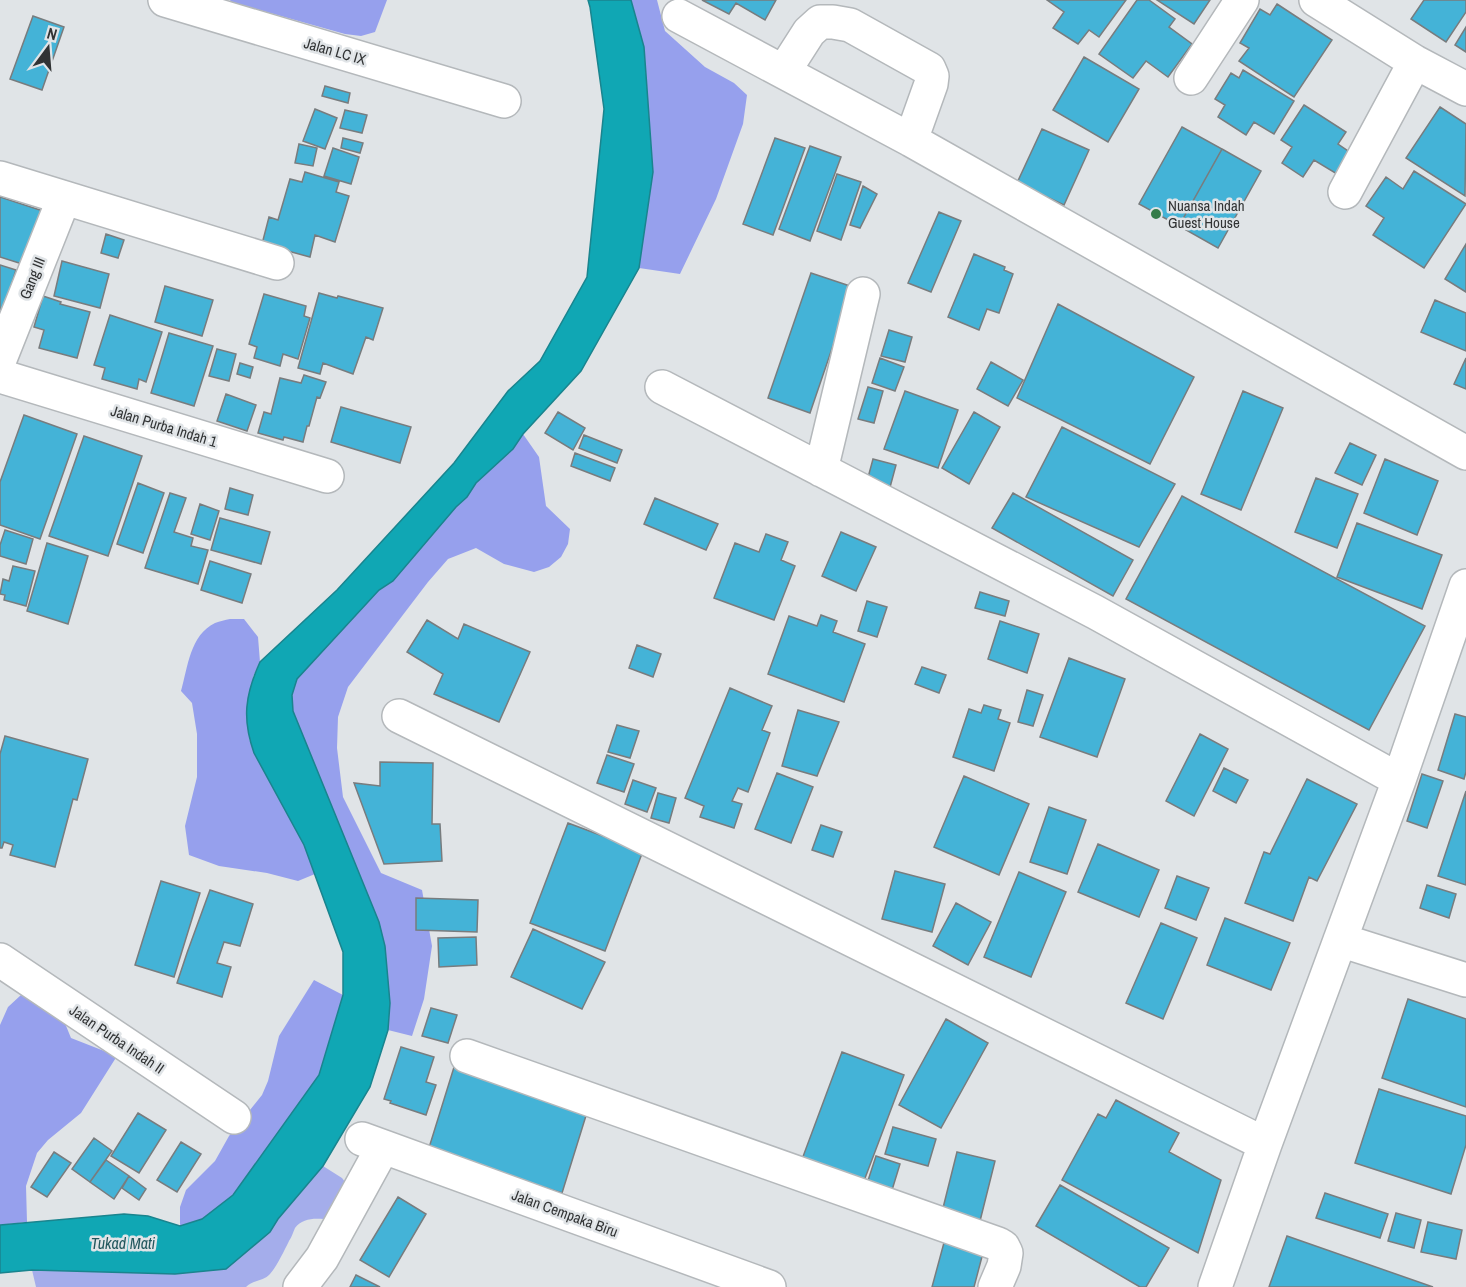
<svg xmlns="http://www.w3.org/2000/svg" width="1466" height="1287" font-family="'Archivo Narrow',sans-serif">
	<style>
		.green { fill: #a4adeb }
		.forest { fill: #96a0ed }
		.water { fill: #10a7b4; stroke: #1a848e; stroke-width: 1.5 }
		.building { fill: #44b3d7; stroke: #787c7e; stroke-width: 1.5 }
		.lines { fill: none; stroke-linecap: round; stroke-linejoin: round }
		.minor-casing { stroke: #b4b8bb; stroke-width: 36 }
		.minor { stroke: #fff; stroke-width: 33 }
		.poi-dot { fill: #347c49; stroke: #e0e4e7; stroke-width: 2 }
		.labels { text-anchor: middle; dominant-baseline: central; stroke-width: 5; stroke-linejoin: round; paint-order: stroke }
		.street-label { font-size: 15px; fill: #313334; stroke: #e0e4e7 }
		.poi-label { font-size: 15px; fill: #313334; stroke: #e0e4e7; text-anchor: start }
		.water-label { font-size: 16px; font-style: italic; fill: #21575d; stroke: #e0e4e7 }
	</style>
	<rect width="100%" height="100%" fill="#e0e4e7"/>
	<path class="green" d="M323,1166L342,1178L349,1187L330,1220C318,1218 303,1217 295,1228C293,1232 292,1237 289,1241C284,1251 277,1266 270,1274C264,1281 253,1280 246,1287H36L32,1270L175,1274L270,1232L278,1219Z"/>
	<path class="forest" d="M230,0H387L375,32L361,36L345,34L231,2Z
		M631,0H657L665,31L705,67L734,83L747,95L743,124L716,199L680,274L639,268L653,172L644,47Z
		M523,434L539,457L546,506L570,529L568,544L561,557L549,567L534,572L504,564L476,548L448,559L428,582L348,687L338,717L337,748L343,797L381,873L422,890L432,946L424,999L412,1036L388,1030L390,1003L293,711L292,695L297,679L379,590L393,581L456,507L467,497L476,483L513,449Z
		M230,619H244L258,637L260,662L253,677L249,738L254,753L304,845L315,874L298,881L267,873L219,866L189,855L185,826L197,777V734L192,703L181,691C188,667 190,635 215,623C220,621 225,620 230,619Z
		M314,980L343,995L319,1075L233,1195L202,1219L180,1226V1207L186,1190L215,1161L229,1136L262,1095L268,1081L279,1036Z
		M21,995L34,999L62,1016L71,1038L117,1056L81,1113L48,1140L37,1153L26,1186L27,1222L0,1225V1025L8,1007Z"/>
	<path class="water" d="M588,0H631L644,47L653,172L639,268L581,371L523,434L513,449L476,483L467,497L456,507L393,581L379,590L297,679L292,695L293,711L379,922L385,946L390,1003L388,1030L370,1087L323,1166L278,1219L270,1232L226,1269L175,1274L32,1270L0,1273V1225L124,1214L148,1216L180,1226L202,1219L233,1195L319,1075L343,995V952L304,845L254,753C242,719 245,695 260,662L337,590L454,463L508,391L540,361L587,277L604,109L590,7Z"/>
	<path class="building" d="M702,0H776L765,20L736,3L729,14Z
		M1047,0H1126L1099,37L1089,30L1078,44L1053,28L1064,12Z
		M1137,0H1149L1175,19L1169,27L1192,44L1168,77L1146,61L1133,78L1099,54Z
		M1157,0H1210L1194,24Z
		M1424,0H1466V12L1446,42L1411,19Z
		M1277,4L1332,40L1294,97L1239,61L1249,48L1240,43L1260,9L1270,15Z
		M33,16L64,27L42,90L10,79Z
		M1466,27V52L1455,45Z
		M1084,57L1139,89L1108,142L1053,110Z
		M1243,70L1294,101L1274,134L1254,122L1246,135L1218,117L1225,105L1215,99L1231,73L1239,78Z
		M325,86L350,93L348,103L322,96Z
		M1304,105L1346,132L1338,144L1351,153L1337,174L1314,160L1303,177L1282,163L1292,147L1281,140Z
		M1440,107L1466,124L1465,196L1406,158Z
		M315,109L337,118L325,149L303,141Z
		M345,110L367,115L362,133L340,128Z
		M1182,127L1222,149L1179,226L1139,204Z
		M1042,129L1089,150L1064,205L1017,183Z
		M343,138L363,143L360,153L341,148Z
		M775,138L805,148L773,235L743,224Z
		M299,144L317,148L313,166L295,163Z
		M810,146L841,157L810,241L779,229Z
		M333,148L359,157L351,184L324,176Z
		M1222,149L1261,171L1218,248L1179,226Z
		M1414,171L1466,204L1424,268L1373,235L1384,218L1366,206L1386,177L1403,189Z
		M305,172L339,182L336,192L349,196L335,242L315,235L310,257L262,244L269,217L278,220L290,179L302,182Z
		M837,174L861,182L841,240L817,231Z
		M863,186L877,194L860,228L850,225Z
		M0,197L52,214L35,268L0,257Z
		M939,212L961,221L931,292L908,283Z
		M106,234L124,240L118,258L101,253Z
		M1466,244V292L1445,279Z
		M974,254L1005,267L1004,270L1013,274L999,313L987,309L979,330L948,317Z
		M62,261L109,274L100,308L54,296Z
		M0,265L16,270L0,321Z
		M811,273L853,287L810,413L768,398Z
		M165,286L213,300L202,336L155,322Z
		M319,293L337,298L338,296L383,308L373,340L366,337L353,374L323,363L320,374L298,368Z
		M264,294L306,306L304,316L310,318L298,359L283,354L280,366L254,358L257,347L249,344Z
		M43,296L61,302L60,304L90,312L77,358L39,348L44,330L34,327Z
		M1435,300L1466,313V351L1421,332Z
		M1058,304L1194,377L1150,464L1017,398Z
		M110,315L162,332L146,382L139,379L137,389L102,379L105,368L94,365Z
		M889,330L912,337L905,362L881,356Z
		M169,333L213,346L194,406L151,393Z
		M217,349L236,354L229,381L209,376Z
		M880,358L904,367L895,391L872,383Z
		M1466,358V389L1454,384Z
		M991,362L1023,380L1008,406L977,389Z
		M240,363L253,367L250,378L237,374Z
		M304,375L326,382L320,398L317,397L309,426H307L303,442L284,437L283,440L258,433L264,412L271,414L280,378L301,383Z
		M868,387L883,391L874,423L858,419Z
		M905,391L958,410L938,468L884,449Z
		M1243,391L1283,408L1241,510L1201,494Z
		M226,394L256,405L247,431L217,421Z
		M341,407L411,427L400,463L331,442Z
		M558,412L585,428L573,450L545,433Z
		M974,412L1000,427L969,484L942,468Z
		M24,415L77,434L40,539L0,525V482Z
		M1062,427L1175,484L1139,547L1026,497Z
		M584,435L622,450L617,463L579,448Z
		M84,436L142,456L108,556L49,536Z
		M1350,443L1376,455L1362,485L1335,473Z
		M575,453L615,468L610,481L571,466Z
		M873,459L896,465L889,491L866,485Z
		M1385,459L1438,481L1417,535L1364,513Z
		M1316,478L1358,494L1337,548L1295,532Z
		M138,483L164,493L143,553L117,544Z
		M230,488L253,495L248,515L225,509Z
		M170,493L186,498L174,532L193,538L191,546L208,550L198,584L145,568Z
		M1013,493L1133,560L1113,596L992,528Z
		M1182,496L1425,626L1369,730L1126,599Z
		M655,498L718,524L706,550L644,524Z
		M200,504L219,511L210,540L191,534Z
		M220,518L270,532L261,564L211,550Z
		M1357,523L1442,555L1422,609L1337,577Z
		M5,530L33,539L26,564L0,556V545Z
		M841,532L876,547L856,591L822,576Z
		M766,534L788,542L781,560L795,566L774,620L714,598L735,543L759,552Z
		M47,543L88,556L68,624L27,611Z
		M210,561L251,574L242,603L201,590Z
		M13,566L35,571L26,606L4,600L5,595L0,594L3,579L9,581Z
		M980,592L1009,601L1005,616L975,608Z
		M867,601L887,607L877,637L858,631Z
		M821,615L837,621L833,632L865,644L844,702L768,674L789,616L817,626Z
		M427,620L458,639L464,624L530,652L499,722L434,694L443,674L407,652Z
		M1000,621L1039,634L1027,673L988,659Z
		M637,645L661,654L653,677L629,668Z
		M1069,658L1125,679L1097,757L1040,737Z
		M922,667L946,675L939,693L915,684Z
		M730,688L772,706L762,730L770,733L748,792L738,788L732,801L742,804L734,828L700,817L704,806L685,798Z
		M1027,690L1043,695L1033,726L1018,722Z
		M984,705L1001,710L998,719L1010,723L994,771L953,757L969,709L981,713Z
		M798,710L839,722L817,776L782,766Z
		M1455,714L1466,717V772L1464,779L1438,770Z
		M617,725L639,731L630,758L608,752Z
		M1200,734L1228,749L1194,816L1166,801Z
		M5,736L88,759L77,800L73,799L55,867L10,855L13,845L4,842L2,848H0V754Z
		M607,755L634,764L624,792L597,783Z
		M380,762L433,763L432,824H440L442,861L384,864L354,783L380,786Z
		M1224,768L1248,780L1236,803L1213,791Z
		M777,773L813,787L791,843L755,829Z
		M1422,774L1443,781L1427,828L1407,821Z
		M964,776L1029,804L999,875L934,847Z
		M1307,779L1357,804L1317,881L1309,877L1293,921L1245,903L1264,852L1270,854Z
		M633,780L656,788L647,812L625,804Z
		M1466,791V885L1438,876Z
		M658,793L676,798L669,823L651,818Z
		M1049,807L1086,820L1067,874L1030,862Z
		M568,823L643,851L605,951L530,923Z
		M821,825L842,832L833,857L812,850Z
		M1098,844L1159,870L1139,917L1078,892Z
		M895,871L945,884L932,932L882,919Z
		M1019,872L1066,892L1031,977L984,957Z
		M1177,876L1209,888L1196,920L1165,908Z
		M161,881L200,893L174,977L135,965Z
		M1427,885L1456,894L1449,918L1420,908Z
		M210,890L253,904L240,946L224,942L217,963L231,967L222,997L177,983L187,953Z
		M416,898L478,900L477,932L416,930Z
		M956,903L991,922L968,965L933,946Z
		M1225,918L1290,943L1271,990L1207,965Z
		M1161,923L1197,938L1163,1019L1126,1003Z
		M533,929L605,962L582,1009L511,977Z
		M476,937L477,965L439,967L438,938Z
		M1408,999L1466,1019V1107L1382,1078Z
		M431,1008L457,1015L448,1043L422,1036Z
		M946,1019L988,1043L941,1128L899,1105Z
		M401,1047L434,1057L426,1082L436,1085L426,1115L390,1103L391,1101L384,1099Z
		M842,1052L904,1075L859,1194L798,1170Z
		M455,1064L589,1106L562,1193L428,1151Z
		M1379,1089L1466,1116V1145L1451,1194L1355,1163Z
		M1116,1100L1179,1133L1169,1152L1221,1180L1198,1253L1062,1180L1098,1114L1106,1118Z
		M138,1113L166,1130L139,1173L111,1156Z
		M893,1127L936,1139L928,1166L885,1154Z
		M94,1138L112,1151L90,1182L72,1169Z
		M181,1142L201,1154L177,1192L157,1180Z
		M54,1152L71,1163L47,1197L31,1187Z
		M957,1152L995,1161L978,1229L940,1220Z
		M876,1156L900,1164L892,1190L863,1196Z
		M106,1160L129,1176L114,1199L90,1182Z
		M129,1176L146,1189L139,1200L122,1188Z
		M1060,1185L1169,1248L1146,1287H1140L1036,1226Z
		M1325,1193L1388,1214L1380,1238L1316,1218Z
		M398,1197L426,1214L389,1277L360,1260Z
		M1396,1213L1421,1220L1414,1248L1388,1241Z
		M1428,1222L1462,1230L1456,1259L1421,1252Z
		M1287,1236L1433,1287H1269Z
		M945,1239L984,1249L974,1287H932Z
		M356,1275L380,1287H350Z"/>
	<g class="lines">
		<g class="minor-casing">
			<path id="minor" d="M165,0L504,101
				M1316,0L1415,62L1466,89
				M679,16L911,140L1466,453
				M784,71L809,32L820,22H833L850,25L929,69L932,76L931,84L911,140
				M1191,78L1242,0
				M0,178L277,263
				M1345,192L1415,62
				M0,359L64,198
				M0,376L327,476
				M662,387L1095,612L1399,780
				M821,470L863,294
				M399,716L1265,1144
				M1340,940L1466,980
				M0,960L234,1117
				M467,1056L998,1244L1003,1247L1006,1253L1004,1266L995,1287
				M362,1139L769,1287
				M300,1287L322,1258L383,1147
				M1215,1287L1265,1144L1399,780L1466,586"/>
		</g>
		<use href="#minor" class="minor"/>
	</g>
	<circle class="poi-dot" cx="1156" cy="214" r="6"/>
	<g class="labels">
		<g class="street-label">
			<text transform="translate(335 51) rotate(16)">Jalan LC IX</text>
			<text transform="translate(32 278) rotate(-68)">Gang III</text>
			<text transform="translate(164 426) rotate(17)">Jalan Purba Indah 1</text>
			<text transform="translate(117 1039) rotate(34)">Jalan Purba Indah II</text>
			<text transform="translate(565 1213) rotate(20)">Jalan Cempaka Biru</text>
		</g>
		<g class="poi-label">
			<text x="1168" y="205">Nuansa Indah<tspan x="1168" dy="17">Guest House</tspan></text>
		</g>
		<g class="water-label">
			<text x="123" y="1243">Tukad Mati</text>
		</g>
	</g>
	<g transform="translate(48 48) rotate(16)" stroke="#e0e4e7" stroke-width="4.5" paint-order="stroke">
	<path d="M0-4.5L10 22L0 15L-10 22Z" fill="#313334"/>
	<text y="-9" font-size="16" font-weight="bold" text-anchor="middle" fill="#313334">N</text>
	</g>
</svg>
